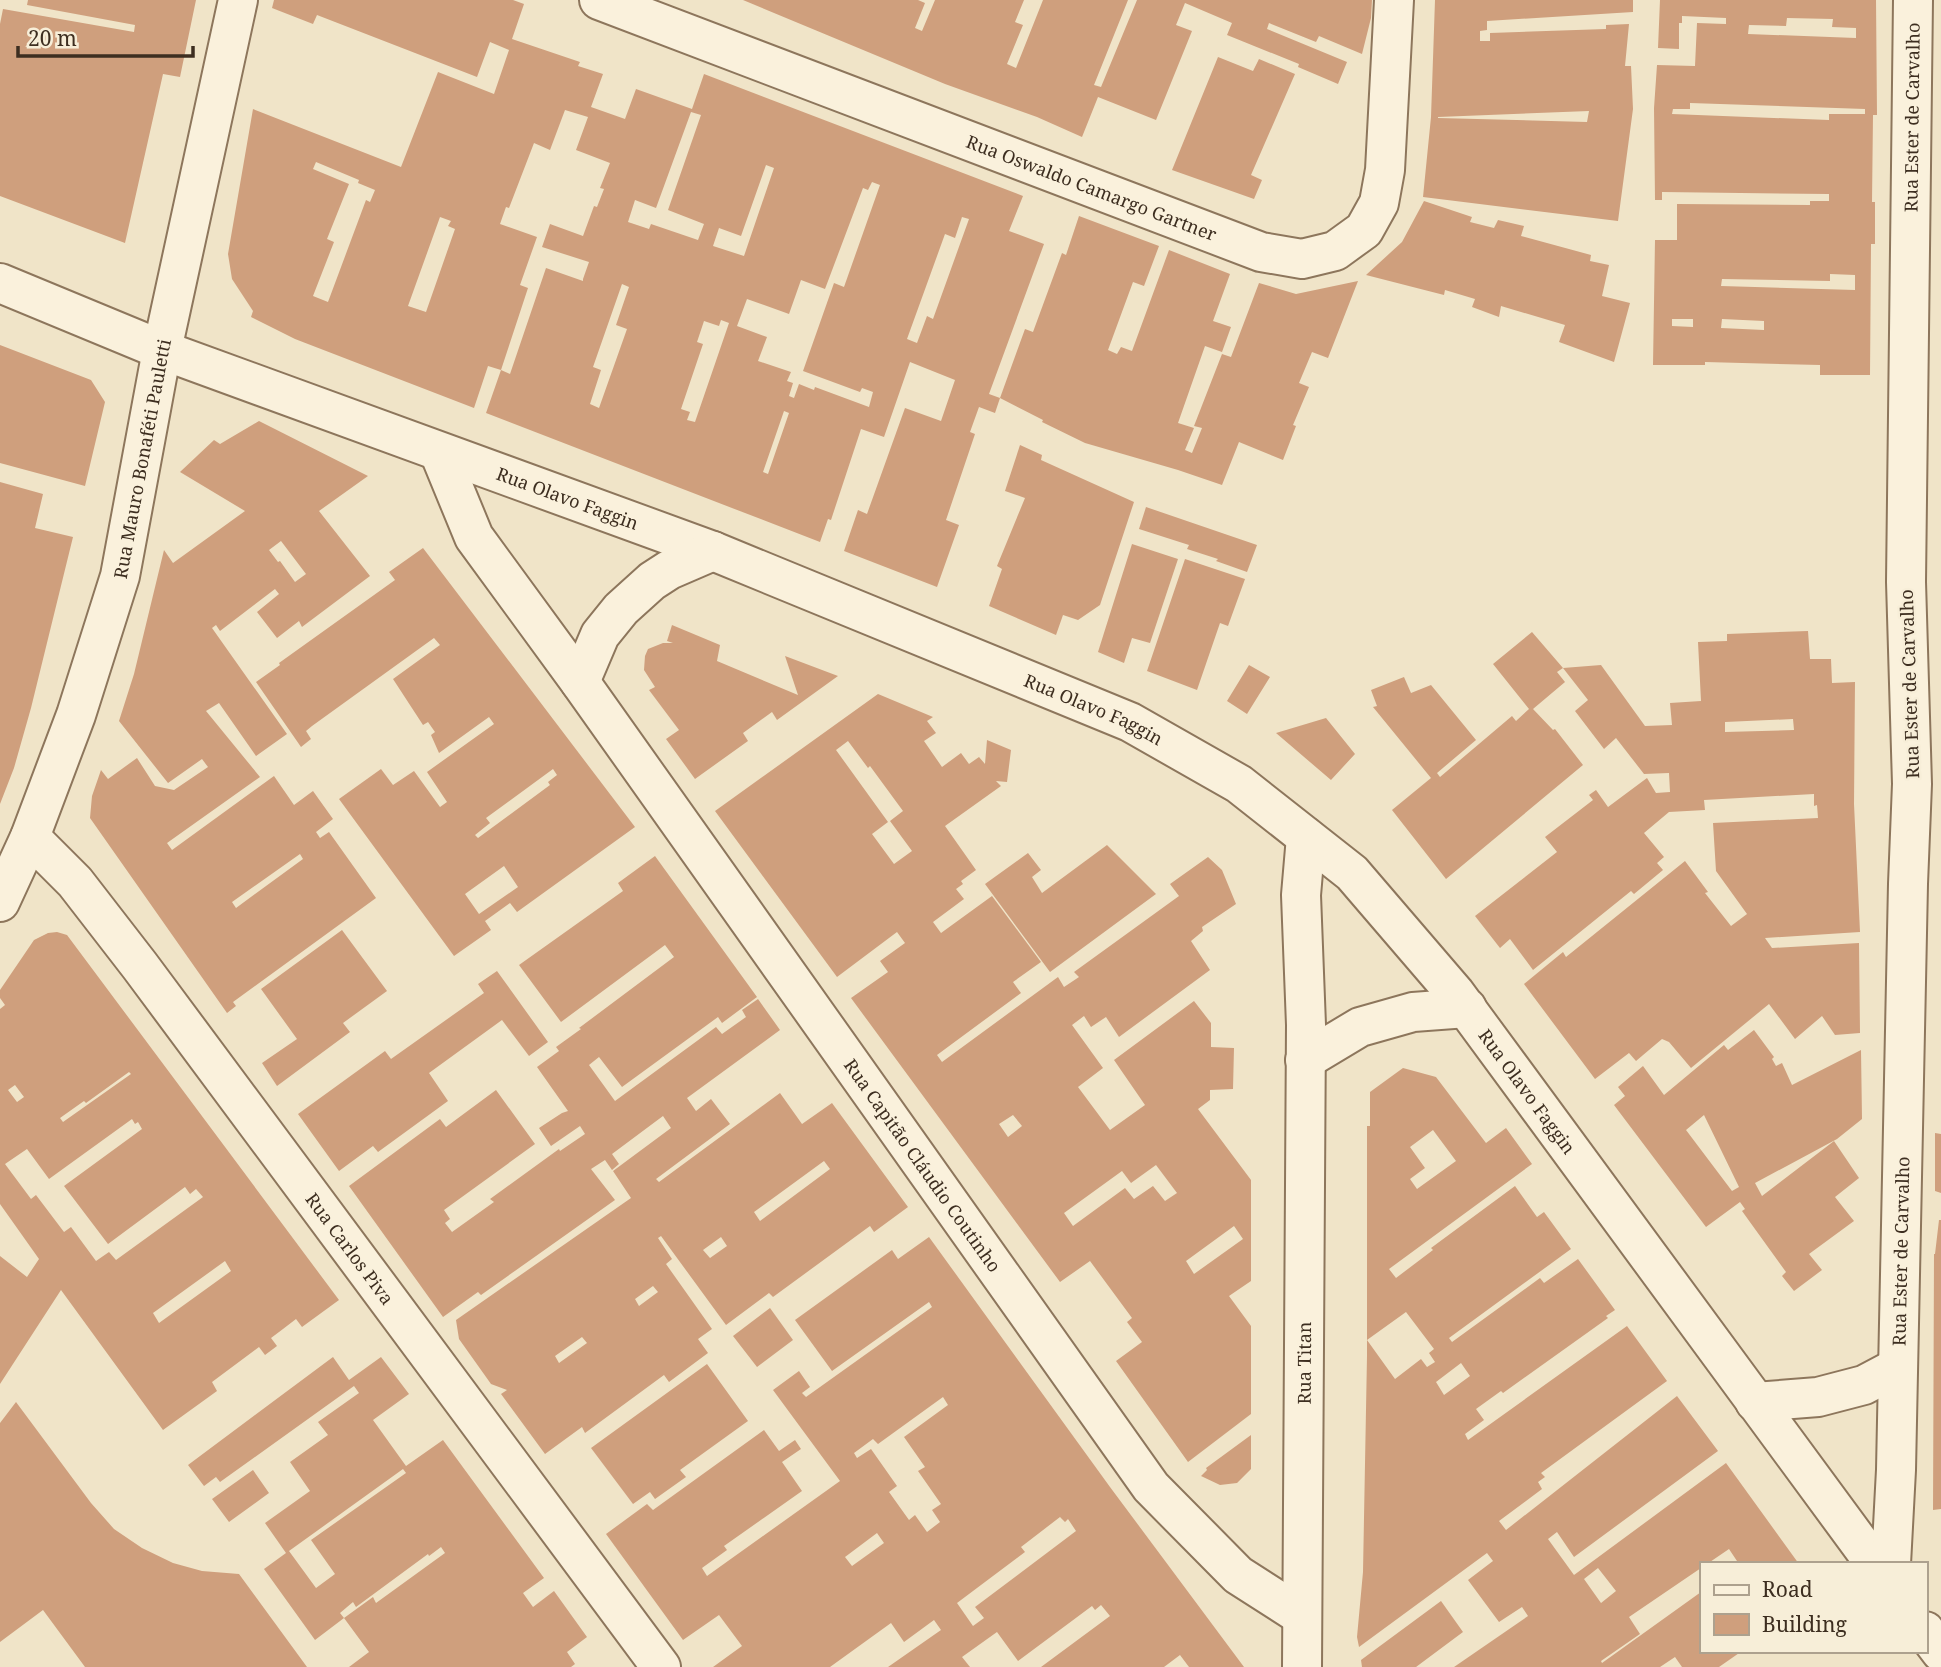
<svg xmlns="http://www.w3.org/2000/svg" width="1941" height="1667" font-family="'Noto Serif',serif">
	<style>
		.building { fill: #cf9f7d; fill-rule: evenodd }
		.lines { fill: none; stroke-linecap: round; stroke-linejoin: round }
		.minor-casing { stroke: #8d765c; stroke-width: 42 }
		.minor { stroke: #faf1dc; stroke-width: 38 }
		.labels { text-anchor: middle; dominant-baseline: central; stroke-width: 5; stroke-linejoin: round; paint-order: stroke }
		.street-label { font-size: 18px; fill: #3d2e20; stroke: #f7eed8 }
	</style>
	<rect width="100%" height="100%" fill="#f0e4c8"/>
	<path class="building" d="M28,0H196L180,77L163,74L125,243L0,196V24L3,9L134,32L135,25L27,5Z
		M274,0H513L524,4L512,39L580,62L578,66L603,74L591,107L625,119L636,89L692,109L704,74L1023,196L1009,231L1044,244L989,394L1000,398L995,413L979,407L970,432L975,434L946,520L959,525L937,587L844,551L858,510L867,514L905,408L941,421L955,380L910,362L884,437L861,429L831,520L828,519L820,542L486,413L501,370L510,374L546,268L583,281V279L589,262L542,247L550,224L583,236L594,206L597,207L604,189L600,188L610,163L576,150L588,117L565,110L550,150L534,143L509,208L506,207L500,224L537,237L520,285L528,288L501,370L488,366L474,408L295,339L251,317L253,311L232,279L228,254L253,109L401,167L438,72L494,94L509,50L490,42L477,77L317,15L313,24L272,8ZM691,112L701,115L668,210L704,224L698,240L651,224L649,229L628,222L635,200L656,208ZM316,162L359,180L358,183L375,190L370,202L366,200L328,302L313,296L334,242L327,239L349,184L313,169ZM766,165L774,168L744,256L713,246L719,228L741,236ZM872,182L880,185L844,287L834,283L803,371L860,392L862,388L873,392L869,407L815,387L814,390L799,384L794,398L789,396L793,383L787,381L791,372L758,361L767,337L737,326L747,299L789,314L801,280L825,289L863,188L868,190ZM440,217L451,221L448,226L455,229L426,312L408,306ZM962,217L969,219L933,319L927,316L917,343L907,339L945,234L955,238ZM622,284L629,287L616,325L627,329L599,408L590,404L601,370L593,367ZM721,320L729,323L695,422L687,420L690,412L681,409L703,344L697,342L704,321L719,326ZM784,411L789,413L768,474L763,472Z
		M743,0H918L925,3L915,28L922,31L935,0H1024L1015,22L1023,25L1007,64L1016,68L1043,0H1128L1094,85L1101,87L1137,0H1372L1371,18L1362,54L1319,36L1316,42L1269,23L1267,29L1347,62L1338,84L1298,67L1299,64L1227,35L1232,23L1185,3L1176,25L1192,31L1156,120L1098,97L1082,137L1037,117L945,84Z
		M1435,0H1633V12L1487,21V30L1480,31V41H1490V33L1606,29V25L1629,24L1625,66H1631L1633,109L1618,221L1423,197L1431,117ZM1589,111L1587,122L1438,118V117Z
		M1660,0H1876L1877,115H1873L1872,202H1875V244H1871L1870,375H1820V365L1705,362V365H1653L1655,240H1677V204L1810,205V201H1829V194L1662,192V200H1655L1654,108L1657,65L1695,66L1697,23L1726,24V18L1682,16V23H1679V49L1658,48ZM1787,18L1833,19L1832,27L1856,28V38L1748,34L1749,25L1786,26ZM1690,103L1865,109V114H1829V120L1672,114L1673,109H1690ZM1830,274L1855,275V290L1721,286L1722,279L1830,281ZM1672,319H1693V327L1672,326ZM1722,319L1764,321V330L1721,328Z
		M1218,57L1253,71L1259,59L1295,74L1251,175L1262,180L1254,199L1172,170Z
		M1424,201L1472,217L1470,222L1494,228L1498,220L1524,226L1521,236L1591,255L1590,261L1609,265L1602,296L1630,303L1614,362L1559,342L1565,325L1501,306L1499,317L1472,307L1475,299L1445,290L1444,295L1366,275L1402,242Z
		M1079,216L1159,246L1144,286L1133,282L1108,350L1117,354L1121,347L1132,351L1169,250L1230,274L1213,321L1231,327L1222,352L1205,346L1178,423L1194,428L1185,450L1192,453L1202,428L1194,426L1222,354L1231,357L1259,283L1296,294L1358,281L1328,358L1312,352L1299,383L1309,387L1293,425L1296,426L1283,460L1239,442L1222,485L1178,470L1085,443L1042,422L1043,420L1000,398L1025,329L1033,332L1062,253L1066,255Z
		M0,345L91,380L105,402L85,486L0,463Z
		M259,421L368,476L319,511L370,576L302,627L299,621L277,638L257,612L279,594L275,589L220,631L216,625L212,628L287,734L256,756L219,703L206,711L260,777L167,843L172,850L274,776L294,805L313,791L333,819L316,832L320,838L329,832L376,898L233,1002L236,1006L227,1013L90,818L92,796L101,770L108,779L137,758L155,786L174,790L208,767L202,759L168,783L119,721L134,674L164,550L173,563L245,511L180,472L214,440L220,444ZM281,541L306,574L295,582L280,561L278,562L269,550ZM300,854L303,859L236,908L232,902Z
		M1020,445L1042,455L1041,460L1134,502L1100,605L1078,620L1063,615L1056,635L989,606L1002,569L997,566L1025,498L1005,491Z
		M0,482L43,494L35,528L73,537L31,708L14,768L0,804Z
		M1146,507L1257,545L1247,572L1216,561L1218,559L1187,549L1189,545L1139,529Z
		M1132,544L1178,559L1150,643L1132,638L1124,663L1098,652Z
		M423,548L635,827L517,912L510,903L485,921L491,930L454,956L339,799L381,769L393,785L414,771L440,807L447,802L427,772L494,724L489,717L439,753L431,735L435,732L428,722L423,725L393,679L440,645L434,638L312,726L306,731L311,739L301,747L256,682L280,665L279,663L395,580L389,572ZM553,769L557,775L548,782L550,785L478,838L475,835L490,823L486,818ZM504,866L518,887L479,914L465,894Z
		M1185,559L1245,579L1228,626L1220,623L1197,690L1147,671Z
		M672,625L720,645L717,661L798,695L785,656L838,676L777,720L772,712L743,733L748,741L695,779L666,739L679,730L649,690L655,687L644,670L645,656L648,649L663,643H673L667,641Z
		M1808,631L1810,659H1831L1832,683L1855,682L1854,804L1860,932L1765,938L1772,948L1859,943L1860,1033L1835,1035L1822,1016L1795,1039L1769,1004L1691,1068L1669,1042L1662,1039L1636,1061L1629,1053L1595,1079L1524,984L1563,952L1566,957L1685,861L1708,892L1705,893L1731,926L1747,914L1716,871L1713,823L1818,818L1817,805L1814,806V794L1704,800L1705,810L1669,812L1644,833L1664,857L1657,863L1663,870L1634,894L1631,891L1533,970L1510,939L1500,948L1475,916L1557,852L1545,837L1593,800L1589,795L1596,790L1608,807L1647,778L1656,793L1670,792L1669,773L1644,774L1616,738L1604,749L1575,711L1588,700L1563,668L1601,665L1645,726L1672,725L1670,703L1701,701L1698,642L1727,641V634ZM1793,719L1794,730L1725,732V722Z
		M1532,632L1563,668L1557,672L1565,682L1533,709L1553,730L1555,729L1583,765L1446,879L1392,810L1431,778L1373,707L1377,706L1371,690L1404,677L1411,693L1431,685L1476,740L1437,773L1440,777L1512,716L1516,721L1529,709L1493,664Z
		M1249,665L1270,677L1247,714L1227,701Z
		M878,694L933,717L927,721L936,733L924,741L942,767L961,753L969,764L979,757L985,764L987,740L1011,750L1007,782L996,781L1001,786L945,826L976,870L961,881L963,884L956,889L964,899L933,922L941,933L992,896L1041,962L1013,982L1021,993L937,1055L942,1062L1058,977L1064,987L1079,977L1074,972L1179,896L1170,884L1208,857L1222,870L1236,904L1202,927L1203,931L1191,941L1210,970L1119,1037L1106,1017L1091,1027L1084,1016L1072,1025L1103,1068L1078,1087L1110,1130L1145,1105L1114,1060L1194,1001L1211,1023V1047L1234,1048L1233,1089L1210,1090V1100L1198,1109L1251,1180V1281L1229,1296L1251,1326V1414L1188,1462L1116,1361L1142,1342L1127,1322L1132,1318L1090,1261L1060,1282L851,998L888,972L880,961L905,943L897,932L837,977L715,811ZM848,741L868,768L870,766L903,811L890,821L912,851L894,864L872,834L888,822L836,750ZM1013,1115L1022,1126L1008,1137L999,1124ZM1156,1165L1177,1193L1165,1201L1153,1186L1134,1199L1125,1188L1073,1226L1064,1213L1122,1171L1131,1183ZM1234,1226L1243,1239L1194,1274L1186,1261Z
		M1326,718L1355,754L1331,780L1276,733Z
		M1107,845L1156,894L1050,972L985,884L1028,853L1041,870L1032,877L1042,893Z
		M655,856L757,997L722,1023L718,1017L622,1087L599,1057L589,1065L615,1101L716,1027L722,1034L746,1017L742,1010L758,999L780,1030L687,1098L696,1111L711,1099L730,1124L656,1179L659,1182L780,1093L802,1124L832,1103L908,1207L874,1232L870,1226L773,1297L769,1293L726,1325L661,1236L658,1238L672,1259L666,1264L712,1329L698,1339L708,1353L669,1382L664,1375L585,1433L582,1427L545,1454L501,1394L507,1390L491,1384L459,1339L456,1320L631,1198L613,1171L671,1128L663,1116L612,1154L619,1164L612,1170L605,1160L591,1169L615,1200L481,1295L478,1292L443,1317L349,1186L440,1119L446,1127L496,1090L535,1144L444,1210L450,1219L445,1223L452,1232L494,1202L490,1199L559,1149L560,1151L585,1134L580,1126L551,1146L539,1128L562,1113L568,1111L537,1067L559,1051L556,1047L581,1029L579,1028L674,957L665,945L561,1022L519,965L623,891L618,883ZM824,1161L830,1169L760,1221L754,1212ZM721,1237L727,1246L710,1258L703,1250ZM653,1286L658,1292L639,1306L635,1299ZM582,1337L587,1343L559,1363L555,1356Z
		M342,930L387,991L343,1023L350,1032L277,1086L262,1063L297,1039L261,989Z
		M57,932L67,935L339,1300L302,1327L296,1319L283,1329L271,1338L277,1346L265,1355L259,1347L212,1382L217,1391L163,1430L61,1290L0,1384V1256L27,1277L39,1259L0,1204V1009L5,1005L0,998V990L34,940L48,933ZM129,1072L131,1074L63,1122L60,1118L84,1101L86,1103ZM15,1085L24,1097L17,1102L8,1090ZM132,1119L135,1124L138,1122L142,1129L64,1186L108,1244L185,1187L190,1194L196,1189L203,1197L116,1260L109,1252L96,1261L71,1227L64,1232L36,1195L31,1199L5,1164L27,1149L49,1179ZM225,1261L231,1271L159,1323L153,1313Z
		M497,971L548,1042L529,1056L502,1020L429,1073L448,1101L378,1152L373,1146L339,1171L298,1114L385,1051L391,1059L484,993L478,984Z
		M1754,1030L1774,1057L1772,1059L1776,1066L1782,1063L1792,1085L1861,1050L1862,1119L1837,1139L1755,1183L1762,1196L1834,1141L1859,1178L1835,1197L1854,1221L1809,1254L1822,1270L1794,1291L1782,1276L1786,1272L1742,1211L1745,1209L1740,1202L1706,1227L1614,1105L1625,1096L1618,1087L1643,1066L1664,1095L1724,1045L1728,1050ZM1704,1115L1739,1187L1732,1191L1686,1130Z
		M1403,1068L1436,1077L1486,1143L1506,1128L1532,1164L1389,1269L1396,1278L1433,1250L1431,1248L1515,1186L1537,1217L1544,1212L1571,1249L1449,1338L1452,1342L1540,1278L1544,1283L1578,1259L1615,1310L1606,1316L1608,1318L1503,1393L1501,1391L1476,1409L1484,1420L1465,1434L1468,1440L1627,1326L1667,1381L1541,1473L1545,1477L1538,1482L1542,1489L1499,1521L1506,1530L1677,1396L1718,1451L1574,1557L1557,1532L1548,1539L1574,1575L1726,1463L1799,1564H1739L1729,1549L1707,1564H1701V1568L1629,1617L1640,1634L1601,1661L1602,1663L1701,1592V1651H1742L1719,1667H1682L1675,1657L1660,1667H1454L1528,1616L1522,1607L1499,1622L1468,1580L1493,1561L1487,1553L1359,1647L1357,1637L1363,1572L1367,1356V1126H1370V1092ZM1433,1130L1456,1161L1417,1189L1410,1179L1425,1168L1410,1147ZM1406,1312L1434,1349L1429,1353L1435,1362L1427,1367L1421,1359L1395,1379L1367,1340ZM1461,1363L1470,1376L1444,1395L1436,1382ZM1598,1568L1616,1591L1601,1603L1584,1579Z
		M1935,1133L1941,1134V1193L1935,1191Z
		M1939,1220H1941V1509L1933,1510L1934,1254H1935Z
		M929,1237L1110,1487L1244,1667H1189L1180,1655L1164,1667H1041L1110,1616L1101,1605L1095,1610L1092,1606L1018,1661L997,1632L962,1657L970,1667H888L941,1630L934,1620L904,1642L891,1623L830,1667H713L742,1646L719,1615L683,1640L606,1534L647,1504L653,1510L764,1430L779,1451L795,1440L801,1449L782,1462L802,1491L724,1546L727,1550L702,1568L707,1576L840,1481L773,1390L799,1371L810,1387L802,1393L806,1397L932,1307L929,1302L832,1371L795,1320L892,1250L898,1259ZM943,1397L948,1405L904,1437L925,1467L918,1471L941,1504L932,1510L940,1522L927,1532L915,1515L909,1520L889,1492L897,1486L871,1449L857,1458L854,1453L873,1439L878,1444ZM1060,1517L1065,1522L1068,1519L1076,1531L975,1607L984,1618L973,1626L957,1603L1025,1552L1021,1547ZM877,1533L884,1543L852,1566L845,1557Z
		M770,1308L793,1340L757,1367L733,1336Z
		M333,1357L349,1380L381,1357L409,1394L373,1420L406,1466L443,1440L544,1578L523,1593L533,1607L554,1591L587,1637L567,1652L575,1664L571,1667H349L369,1652L344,1618L373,1597L376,1603L445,1553L441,1547L429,1556L428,1554L356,1607L353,1602L340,1613L344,1618L315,1640L264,1569L286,1553L265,1523L310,1491L290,1462L328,1435L318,1422L359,1393L354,1386L220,1482L216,1477L204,1486L188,1465ZM403,1469L406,1473L311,1540L335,1574L316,1588L289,1551Z
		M707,1364L748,1421L680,1470L686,1477L655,1499L650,1492L633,1504L591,1448Z
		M16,1402L91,1503L114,1529L142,1548L173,1563L202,1571L239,1574L307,1667H85L43,1610L0,1642V1423Z
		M1251,1435V1469L1237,1483L1220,1485L1201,1476L1207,1470L1206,1468Z
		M253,1470L269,1493L229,1522L212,1499Z
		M1441,1601L1463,1632L1416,1667H1362L1361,1660Z"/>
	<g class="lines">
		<g class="minor-casing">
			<g id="minor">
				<path id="s1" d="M599,0L1261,252L1302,259L1335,251L1364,230L1379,203L1385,170L1394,0"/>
				<path id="s2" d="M0,283L162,350L713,551L1130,722L1239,784L1352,873L1455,993L1875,1564"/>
				<path id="s3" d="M439,452L474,537L580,682L1151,1487L1238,1575L1302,1616"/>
				<path d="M580,682L600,635L621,609L652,581L669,570L713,551"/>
				<path id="s4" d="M30,837L75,882L140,966L661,1667"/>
				<path id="s5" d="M0,902L30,837L76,715L120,576L162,350L238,0"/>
				<path d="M1305,1060L1360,1027L1413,1012L1467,1008"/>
				<path d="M1755,1402L1818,1397L1864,1385L1898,1367"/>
				<path id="s6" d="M1891,1564L1896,1470L1908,884L1912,784L1906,582L1913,0"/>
				<path d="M1925,1631L1941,1652"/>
				<path id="s7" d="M1302,1667L1306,1025L1301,895L1306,837"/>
			</g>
		</g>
		<use href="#minor" class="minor"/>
	</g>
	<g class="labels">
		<g class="street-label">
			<text stroke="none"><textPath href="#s6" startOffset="1447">Rua Ester de Carvalho</textPath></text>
			<text stroke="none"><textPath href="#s1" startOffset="527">Rua Oswaldo Camargo Gartner</textPath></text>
			<text stroke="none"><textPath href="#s5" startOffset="467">Rua Mauro Bonaféti Pauletti</textPath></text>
			<text stroke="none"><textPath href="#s2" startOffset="607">Rua Olavo Faggin</textPath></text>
			<text transform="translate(1909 684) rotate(-92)">Rua Ester de Carvalho</text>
			<text stroke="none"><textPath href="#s2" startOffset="1174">Rua Olavo Faggin</textPath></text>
			<text stroke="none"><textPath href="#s2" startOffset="1762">Rua Olavo Faggin</textPath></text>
			<text stroke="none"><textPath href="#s3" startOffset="864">Rua Capitão Cláudio Coutinho</textPath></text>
			<text stroke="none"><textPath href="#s4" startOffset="522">Rua Carlos Piva</textPath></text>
			<text stroke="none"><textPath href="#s6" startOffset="313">Rua Ester de Carvalho</textPath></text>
			<text stroke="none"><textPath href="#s7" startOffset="304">Rua Titan</textPath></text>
		</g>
	</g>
	<rect x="1700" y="1562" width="228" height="91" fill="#f7eed8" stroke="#ada18e" stroke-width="2"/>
	<rect x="1714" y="1585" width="35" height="10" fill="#faf1dc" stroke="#ada18e" stroke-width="2"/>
	<text x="1762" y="1597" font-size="21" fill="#3d2e20">Road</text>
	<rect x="1714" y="1614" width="35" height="21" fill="#cf9f7d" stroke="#ada18e" stroke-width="2"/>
	<text x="1762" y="1632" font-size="21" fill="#3d2e20">Building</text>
	<path d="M18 46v10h175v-10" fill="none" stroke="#3d2e20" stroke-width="3.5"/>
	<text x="28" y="46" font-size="21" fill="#3d2e20" stroke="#f7eed8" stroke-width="5" paint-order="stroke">20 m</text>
</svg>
